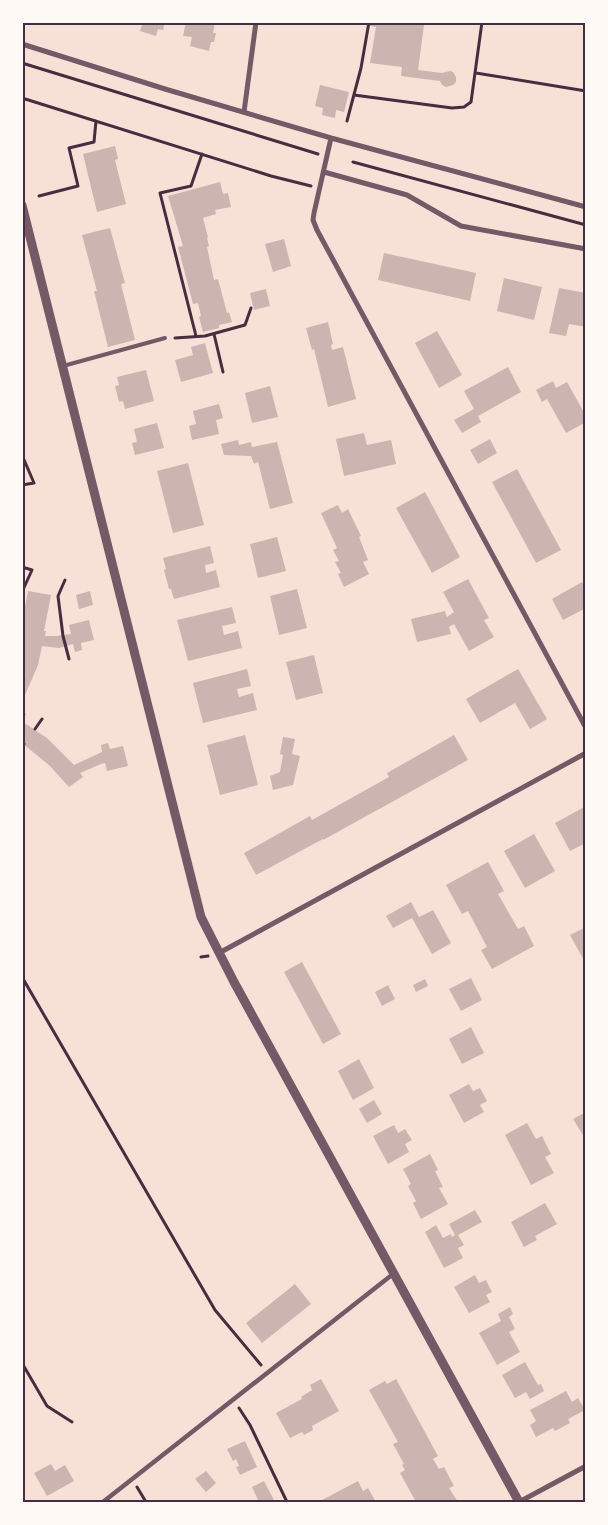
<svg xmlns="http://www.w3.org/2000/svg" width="608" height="1525" font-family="Roboto,sans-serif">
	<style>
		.building { fill: #ccb4b1 }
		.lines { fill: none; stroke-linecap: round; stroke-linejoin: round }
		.path { stroke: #4a2c40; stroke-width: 3 }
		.service { stroke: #755966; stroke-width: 4 }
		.pedestrian { stroke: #755966; stroke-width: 4.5 }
		.minor { stroke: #755966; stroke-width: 5 }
		.tertiary { stroke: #755966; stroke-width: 9 }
		.neatline { fill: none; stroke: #4a2c40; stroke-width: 2 }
	</style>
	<rect width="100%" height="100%" fill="#f7e1d7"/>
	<path class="building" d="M143,22H165L163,30L158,29L156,36L140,31Z
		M186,22H215L213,33H216L214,42H211L209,51L190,46L192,37L183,36Z
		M354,22H428L424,25L418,70L442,73L450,71L453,72L456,77V82L453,85L446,87L442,85L440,81L401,76L402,67L370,63L376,27Z
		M320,85L349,92L344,112L336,110L335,118L322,115L323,108L315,106Z
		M115,146L118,159L115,160L126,204L97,212L83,154Z
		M220,182L223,194L228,193L231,207L215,210L216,214L203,218L208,237L207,238L209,246L207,247L214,280L218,279L227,313L229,312L232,322L219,325V328L203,332L199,317L201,316L198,303L193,304L178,247L183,246L168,196Z
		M110,228L125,283L121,284L135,340L108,347L94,291H97L82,235Z
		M284,239L291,266L273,272L265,244Z
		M384,253L476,273L470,301L378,280Z
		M504,278L542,287L534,320L497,311Z
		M559,288L586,293V327L569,324L566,336L549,333Z
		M266,289L270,306L254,310L250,293Z
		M328,322L333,344L331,345L332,350L343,347L356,399L328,407L314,349L312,350L306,328Z
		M437,331L462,375L439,388L415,343Z
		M205,343L213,373L181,382L175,360L193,355L191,347Z
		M508,367L521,392L478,416L481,422L462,433L454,420L474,409L464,391Z
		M146,370L154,401L125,409L123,401L119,402L115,386L119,385L117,377Z
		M553,381L556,388L567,382L586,416V422L566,433L547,399L542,402L536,390Z
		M270,386L278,417L252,423L245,393Z
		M219,404L223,418L216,420L219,434L192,440L189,426L196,424L193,411Z
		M157,423L164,448L135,455L132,443L137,442L134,429Z
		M364,433L367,445L391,440L396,464L344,476L336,439Z
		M490,439L497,453L478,464L470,450Z
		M238,440L239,445L251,442L252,447L277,442L293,503L270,509L258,462L254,464L251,456L224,455L221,444Z
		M188,463L204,525L173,533L157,471Z
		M517,469L561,550L536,563L492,482Z
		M425,492L460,557L432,573L396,508Z
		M338,505L342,513L348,509L361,536L359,537L368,560L363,562L369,574L344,587L338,574L341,573L335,562L339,561L333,550L337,548L321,513Z
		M277,537L286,571L258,578L250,544Z
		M210,546L214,563L205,565L206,573L216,570L220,587L174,599L171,589H169L164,570L166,569L163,558Z
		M468,579L489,618L484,620L494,637L469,651L454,624L449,627L451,634L417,642L411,619L445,611L447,617L454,612L443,592Z
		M582,582L586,588V608L563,620L552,599Z
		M297,589L307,628L279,635L270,596Z
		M28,591L51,595L44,631H46L45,636H56L71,634L69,625L89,620L94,640L81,643L82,650L75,652L73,644L59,648L42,646L38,665L22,702V621Z
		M90,591L93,605L79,609L76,595Z
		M232,607L236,623L222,626L224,635L238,631L242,648L188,661L177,620Z
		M314,655L323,693L296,700L286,662Z
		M247,669L251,686L237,689L239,697L253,693L257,710L203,723L193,683Z
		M518,669L547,719L530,729L515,703L480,723L466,699Z
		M22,710L26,714L23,722L47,738L74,765L102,752L101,745L108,743L110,749L123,746L128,766L107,771L105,763L101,764L80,773L83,777L69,787L50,766L22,743Z
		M245,735L258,785L220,795L207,745Z
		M454,735L468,760L323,840V839L256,875L244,853L310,816L312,820L389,777L387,773Z
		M283,737L295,739L292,754L300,756L293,785L273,790L270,776L280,772L283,755L280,754Z
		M586,806V843L570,851L555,823Z
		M534,834L555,871L525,888L504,851Z
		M488,862L504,891L498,894L518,929L524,926L534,946L492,969L481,950L487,947L468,911L462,914L446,885Z
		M411,902L419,917L433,910L451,943L432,954L412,918L393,928L386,916Z
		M586,927V964L570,935Z
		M302,962L341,1034L323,1044L284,972Z
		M471,978L482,1000L461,1011L449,989Z
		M425,979L428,986L416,992L413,985Z
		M388,985L395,999L382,1006L375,992Z
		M471,1027L484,1053L462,1064L449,1039Z
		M359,1059L374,1088L353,1100L338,1071Z
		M469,1084L473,1091L480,1088L487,1101L480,1105L484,1112L464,1123L449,1095Z
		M374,1100L382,1114L367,1123L359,1109Z
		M586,1112V1140L573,1119Z
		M527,1123L536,1139L542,1136L551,1154L545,1157L554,1173L531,1185L505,1135Z
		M394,1125L398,1133L405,1129L412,1140L405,1144L409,1152L388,1164L373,1136Z
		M430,1154L438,1170L435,1171L443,1187L439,1188L448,1204L421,1219L413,1203L416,1201L408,1186L411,1184L403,1169Z
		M545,1203L557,1224L535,1236L537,1240L524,1247L511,1222Z
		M475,1210L482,1222L458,1235L464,1245L458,1248L463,1258L444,1268L425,1232L436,1225L443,1238L451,1234L452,1237L455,1235L449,1224Z
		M475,1275L479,1283L486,1280L492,1292L486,1295L490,1302L469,1313L454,1287Z
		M295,1284L311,1304L262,1343L246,1323Z
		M510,1307L513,1314L509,1317L515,1329L509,1332L520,1352L497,1365L479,1333L501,1321L498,1314Z
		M525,1362L538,1385L541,1384L544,1391L530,1399L526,1392L515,1398L502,1375Z
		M321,1379L339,1411L312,1426L313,1430L304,1435L302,1432L290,1438L276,1413L302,1399L301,1397L312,1390L310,1385Z
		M396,1379L438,1456L433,1459L439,1469L444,1467L454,1486L449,1488L458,1502H416L400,1473L405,1470L402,1465L404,1464L393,1444L398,1442L369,1390L385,1381L387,1384Z
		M566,1391L572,1402L578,1398L585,1410L568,1419L570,1423L555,1431L553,1428L536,1437L530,1425L536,1421L530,1410Z
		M245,1441L257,1467L240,1475L236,1467L239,1466L236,1459L233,1461L227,1449Z
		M51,1464L55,1471L65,1465L74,1481L47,1496L34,1473Z
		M206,1471L216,1483L206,1492L195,1479Z
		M264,1481L275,1502H259L252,1487Z
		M358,1481L363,1491L368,1488L376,1502H323L322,1500Z"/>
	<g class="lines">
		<path class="path" d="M22,63L318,154
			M476,73L586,91
			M354,95L452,108L464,107L471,102L482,22
			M22,98L271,176L311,186
			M347,121L361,68L369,22
			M353,162L586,225
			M39,196L78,186L69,148L94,142L96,121
			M214,334L223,372
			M196,336L160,193L191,186L202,154
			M175,338L205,336L245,325L251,308
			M22,455L34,483L22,485
			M22,567L32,570L22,592
			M65,580L58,596L63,636L69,659
			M35,729L42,719
			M22,747L24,744
			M201,957L208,956
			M22,977L215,1310L261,1365
			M22,1363L47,1406L72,1422
			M239,1408L250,1425L287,1502
			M137,1487L146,1502"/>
		<path class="service" d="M63,366L165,338"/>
		<path class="pedestrian" d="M103,1502L393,1274"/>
		<path class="minor" d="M22,44L165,89L331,138L586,207
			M244,112L256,22
			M331,138L314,213L313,220L317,230L586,728
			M324,172L407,195L461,226L586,249
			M219,953L586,753
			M519,1502L586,1466"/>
		<path class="tertiary" d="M22,205L201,917L234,982L519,1502"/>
	</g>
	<rect width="608" height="1525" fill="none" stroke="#fffaf5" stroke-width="48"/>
	<rect x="24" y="24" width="560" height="1477" class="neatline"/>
</svg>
